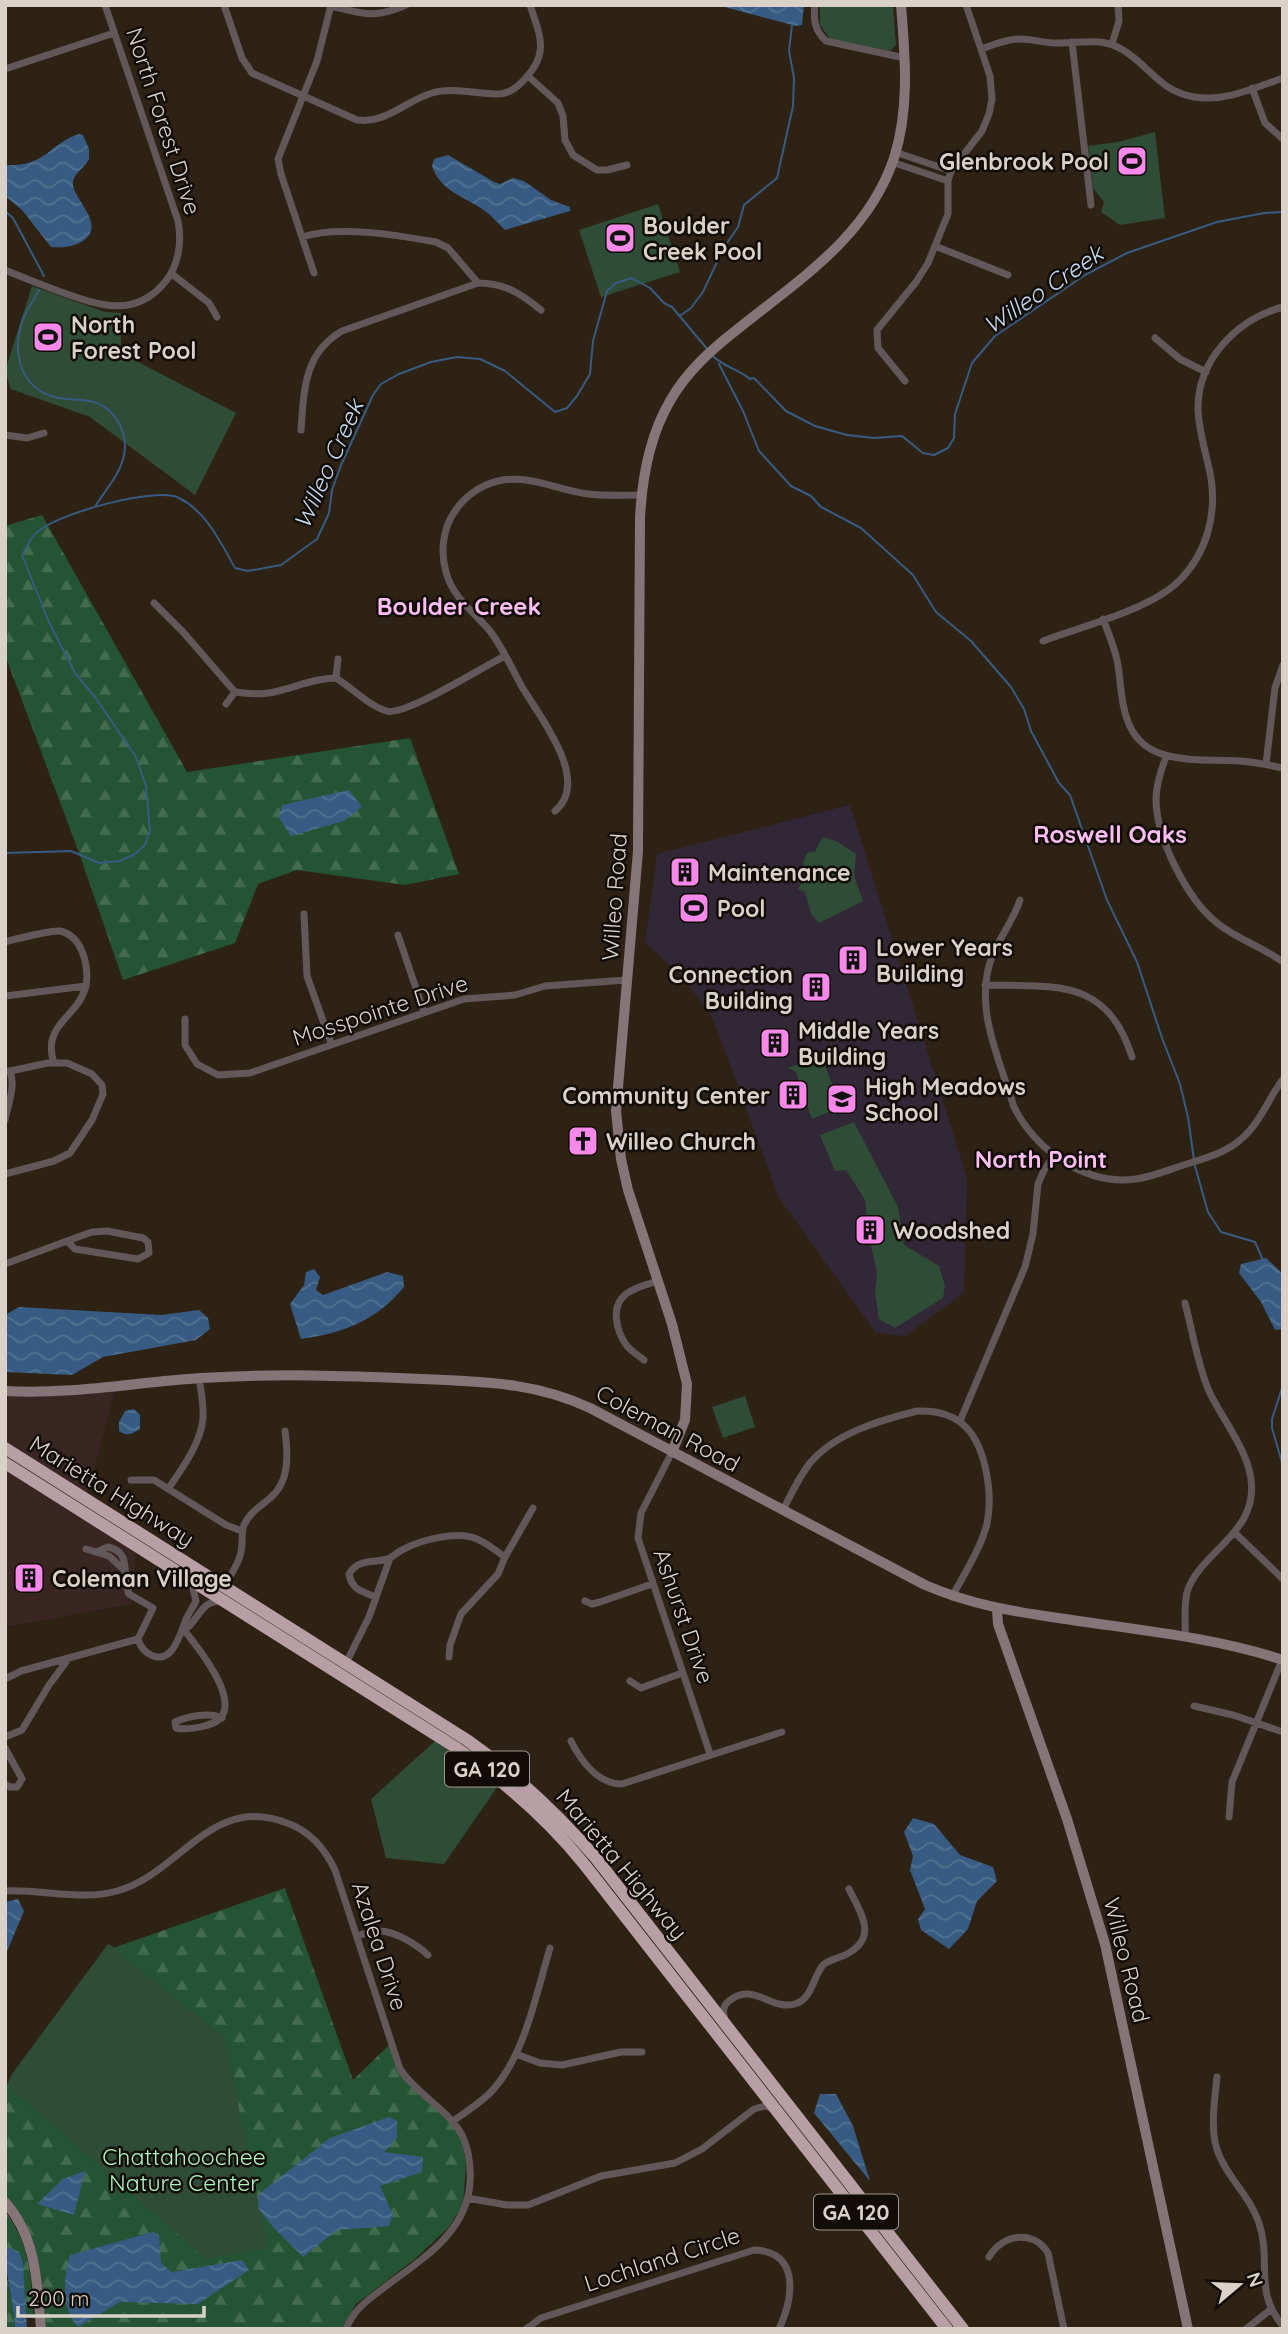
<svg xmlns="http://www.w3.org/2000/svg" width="1288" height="2334" font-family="Quicksand,sans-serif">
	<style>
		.commercial { fill: #392623 }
		.education { fill: #322736 }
		.green { fill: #2f4c36 }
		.forest { fill: url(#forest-firs) }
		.water { fill: url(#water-waves) }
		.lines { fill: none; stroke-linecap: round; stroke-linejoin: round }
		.stream { stroke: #375b82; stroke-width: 2 }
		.street { stroke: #62585a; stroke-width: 7 }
		.secondary { stroke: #857579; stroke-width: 10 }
		.highway { stroke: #b89fa5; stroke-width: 12 }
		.labels { text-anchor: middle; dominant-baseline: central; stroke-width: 5; stroke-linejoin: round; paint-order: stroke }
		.shield { fill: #120c07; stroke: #9e978f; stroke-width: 2 }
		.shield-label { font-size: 21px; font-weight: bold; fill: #dad2c9 }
		.street-label { font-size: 23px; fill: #dad2c9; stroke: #120c07 }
		.poi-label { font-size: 23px; font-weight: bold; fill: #dad2c9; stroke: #120c07; text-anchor: start }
		.park-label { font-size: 23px; fill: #acf6be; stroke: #120c07 }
		.water-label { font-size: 24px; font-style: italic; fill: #c4daf3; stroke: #120c07 }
		.neighbourhood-label { font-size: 24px; font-weight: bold; fill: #febef3; stroke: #120c07 }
	</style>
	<defs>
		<pattern id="forest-firs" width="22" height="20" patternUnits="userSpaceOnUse" patternTransform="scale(1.75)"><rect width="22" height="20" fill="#245433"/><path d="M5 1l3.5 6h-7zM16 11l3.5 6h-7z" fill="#436c4f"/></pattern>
		<pattern id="water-waves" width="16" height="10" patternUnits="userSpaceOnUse" patternTransform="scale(1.75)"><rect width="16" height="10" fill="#375b82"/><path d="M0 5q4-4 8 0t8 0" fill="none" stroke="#537292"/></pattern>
	</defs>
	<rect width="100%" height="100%" fill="#2e2214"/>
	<path class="commercial" d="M117,1384L87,1494L138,1529L131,1604L5,1627V1389Z"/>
	<path class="education" d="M850,805L967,1178L964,1293L905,1336L876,1333L779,1198L713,1019L681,975L645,943L657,854Z"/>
	<path class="green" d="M820,5H893L896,45L890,51L830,39L820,25Z
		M1155,132L1165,218L1120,225L1101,212L1104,202L1093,188L1088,146L1118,142Z
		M658,204L680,272L601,297L579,230Z
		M32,286L105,312L121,313V353L236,413L195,495L90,417L11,389L5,371Z
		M823,837L836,841L856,854L854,876L863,901L819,923L811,914L805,892L798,889L805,876L802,866L807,853L815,851Z
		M821,1055L841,1107L812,1119L796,1072L788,1068Z
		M854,1122L898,1207L904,1245L939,1266L945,1286L943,1298L895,1328L879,1319L875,1292L877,1273L869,1236L865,1200L846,1170L835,1171L820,1135Z
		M745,1396L755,1427L723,1438L712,1407Z
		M435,1741L498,1786L444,1864L386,1858L371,1799Z
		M108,1944L443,2131L459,2188L52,2329L5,2089L12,2074Z"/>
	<path class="forest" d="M42,515L187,772L410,738L459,874L405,885L297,870L258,884L235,943L123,980L79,853L5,655V526Z
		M285,1888L353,2080L389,2045L406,2079L443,2112L461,2137L466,2163L464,2193L461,2208L448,2228L416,2258L356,2304L341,2329H46C42,2282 42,2231 5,2197V2083L206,2259L268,2248L224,2037L113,1948Z
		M5,2211C32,2248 30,2275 34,2319L25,2313L24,2297L5,2249Z
		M5,2268L13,2307L15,2329H5Z"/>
	<path class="water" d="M717,5H804L802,25L796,26Z
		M79,134L83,135L89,149V159C85,167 75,173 73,181C70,198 108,223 83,241C73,247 62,248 51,247L22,210L5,196V165C47,167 48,144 79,134Z
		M448,155L494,182L500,184L513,178L524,181L551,200L570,207V211L505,230C499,224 492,216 485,211C464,196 441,192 432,166L434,159Z
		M349,790L362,807L344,821L291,836L279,818L282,805Z
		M1266,1258L1283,1274V1329L1275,1330L1261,1302L1239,1273L1241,1264Z
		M314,1269L320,1277L316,1290L323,1295L387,1272L403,1276L404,1287C376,1321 343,1333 301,1339L290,1304L304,1285L306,1272Z
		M19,1307L161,1315L199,1310L208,1318L210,1329L196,1340L103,1357L72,1375L5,1372V1315Z
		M134,1409L140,1415V1429C132,1434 127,1437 119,1431V1422L125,1411Z
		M913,1818L934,1824L960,1855L993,1867L997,1881L977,1901L968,1929L949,1949L921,1930L918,1919L925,1909L910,1870L913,1856L904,1832Z
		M18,1899L24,1911L5,1956V1902Z
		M820,2094H836L853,2126L870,2181L814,2113Z
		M389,2117L397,2121V2138L384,2152L423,2157L422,2172L380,2186L393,2215L389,2226L337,2230L303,2257L274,2228L258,2208L259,2194L330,2138Z
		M85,2171L74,2215L37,2204L63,2179Z
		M153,2232L159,2235L161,2263L171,2272L242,2260L249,2270L198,2304L120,2302L78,2327C61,2309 63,2278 70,2255Z
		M11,2248L19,2252L23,2263L27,2329H15C14,2302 5,2276 5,2249Z"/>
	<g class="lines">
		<path class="stream" d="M5,211L13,218L44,276
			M39,290C34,300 27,309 23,319C12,349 18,384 51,396C65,401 80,398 94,402C117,409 130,436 123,459C119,475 105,491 96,505
			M681,315L691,308L703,292L723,249L738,227L744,205L777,178L793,106L794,78L789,51L792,25
			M711,354C721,366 738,369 750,379L754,378L786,411L815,426L847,435L874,438L902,436L923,453L934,455L948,448L954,438L955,414L972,363L995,336L1085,275L1127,253L1217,222L1264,213L1283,212
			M719,364L743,411L759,451L791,486L811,496L821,507L861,528L913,575L936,612L971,641L1011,687L1024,709L1031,731L1059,783L1070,795L1107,900L1137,962L1162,1038L1180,1084L1188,1117L1194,1160
			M5,853L71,851L99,863L120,861L135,854L145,845L150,831L146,786L136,757L95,697L75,673L49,622L22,555C26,549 30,538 36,533C55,514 156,486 179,498C206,511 221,543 235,568L248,571L281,565L317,539L329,513L332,490L341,465L373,395L381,384L399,374L431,362L457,357L480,359L505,371L555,412L567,408L577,396L590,374L593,341L607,291L616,283L632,278L650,288L664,303L672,307L708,350
			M1195,1166L1208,1212L1221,1232L1255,1242L1263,1260
			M1283,1385L1272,1419V1428L1283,1466"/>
		<path class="street" d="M224,5L242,58L252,73L357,120C386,124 405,101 432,93C452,87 476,94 497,94C509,94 516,88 524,80C550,53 540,36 530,5
			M815,5C813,20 815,31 826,41L905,58
			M331,6C364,14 374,19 406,5
			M1072,42L1091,205
			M1112,44L1119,21L1118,5
			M981,49C993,45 1004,40 1017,39C1030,38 1042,43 1055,43C1079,44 1100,36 1123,50C1150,66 1159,91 1194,97C1225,102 1254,88 1283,78
			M5,69L114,33
			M528,76L558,103L563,116L565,140L573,155L597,170H607L627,165
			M1252,88L1265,123L1283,139
			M895,152L951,171
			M892,162L948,181
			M302,237C339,225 396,235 436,242L448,248L478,283
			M935,246L1008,275
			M5,270C24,278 42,285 61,292C98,305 135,319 165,282C179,265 182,242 178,221L105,5
			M314,273L281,174L278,159L317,61L331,5
			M172,274L209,303L217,317
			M1155,338L1180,359L1206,372
			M905,381L878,348L877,330L916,282L928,263L948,214V181L951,171L982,131L989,114L992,99L990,76L966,5
			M301,430C304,390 304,353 342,331L478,283C505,283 520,293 541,310
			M5,435L27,438L44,433
			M154,603L183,632L235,692C246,693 257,695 269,693C292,689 313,678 336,678
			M1103,619C1108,632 1114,646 1117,660C1121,680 1120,700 1127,719C1143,768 1199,758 1240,761C1254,762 1269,765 1283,768
			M1043,641C1083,626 1149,610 1179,581C1206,554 1217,516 1211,478C1207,456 1199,433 1198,410C1197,360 1237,319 1283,307
			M338,659L336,678C352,688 369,706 387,711C404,717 484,666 505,656
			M226,704L235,692
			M1166,757C1161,770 1156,784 1156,799C1156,838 1187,899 1217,923C1237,939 1262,947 1283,962
			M1266,764L1275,688L1283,665
			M555,811C592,781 538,714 522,687C512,669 503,648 490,631C475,613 452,597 446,572C440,551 443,528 455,511C465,496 481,485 498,481C528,474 558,490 588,494C605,496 623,495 641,495
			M1020,900C1014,919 1001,935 993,954C972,1005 999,1058 1014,1107C1036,1150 1085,1186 1136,1179C1153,1177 1170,1169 1187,1164C1206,1158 1225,1153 1240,1140C1260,1124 1268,1099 1283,1079
			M304,914L307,976L331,1043
			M398,935L424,1012
			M5,942C15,939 52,930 60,931C83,936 89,967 86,986L5,996
			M985,985C1055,987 1107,977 1132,1057
			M185,1019V1045L197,1064L218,1075L250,1073L464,999L515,995L545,986L626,980
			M54,1063C41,1024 78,1018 86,986
			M5,1120C8,1104 16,1086 10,1071H6
			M5,1174L54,1161L70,1153L92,1120L103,1094L102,1085L92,1074L67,1063H48L10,1071
			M107,1231L143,1238L148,1242L149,1253L138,1259L75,1249L67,1241L92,1232Z
			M5,1264L67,1241
			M644,1360C639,1356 631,1351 627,1346C616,1331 610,1306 626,1294C635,1287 648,1284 658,1281
			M960,1421L1025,1267L1033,1234L1038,1184L1044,1170L1055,1154
			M672,1452L641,1513L638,1538L710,1754
			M131,1480H154L226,1525L242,1531
			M168,1489C182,1469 201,1443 203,1418C204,1405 201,1391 199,1378
			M783,1510C791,1494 799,1477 810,1463C835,1433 881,1420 917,1411C962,1409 980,1435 987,1476C990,1492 990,1508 987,1524C980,1550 964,1574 952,1597
			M1234,1532L1283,1579
			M86,1549L109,1556L124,1570
			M96,1552L108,1547C133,1552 121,1576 129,1594L153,1608L138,1639C140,1646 145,1653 153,1656C173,1663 180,1634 185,1622C187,1615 193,1608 196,1601L192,1584
			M224,1586C230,1576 239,1564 241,1552C243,1543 241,1534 244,1525C250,1512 260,1507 270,1498C290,1482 288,1454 285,1431
			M375,1597C362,1591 352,1590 349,1574C359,1558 373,1563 388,1559C393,1557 397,1552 402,1550C420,1540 458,1530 477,1539C487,1543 496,1551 505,1557
			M585,1601L592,1604L600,1602L652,1584
			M184,1630C199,1649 252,1713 208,1725C199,1728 185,1730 176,1728L175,1722C188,1716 209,1712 222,1718
			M184,1630C199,1621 200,1600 222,1601
			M1185,1637C1186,1623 1183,1603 1188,1589C1199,1561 1230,1544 1244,1518C1269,1472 1227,1430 1209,1391C1198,1367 1192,1329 1185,1303
			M449,1657L450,1645L461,1614L498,1574L505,1557L533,1508
			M346,1663L369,1617L390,1558
			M5,1679L21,1671L138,1639
			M630,1681L641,1688L682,1673
			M1194,1706L1233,1715L1283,1732
			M5,1737L22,1730L49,1685L69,1658
			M571,1741C581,1761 598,1784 622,1784L782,1732
			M5,1748L22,1779L17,1787H10L5,1784
			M1229,1817L1232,1782L1282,1660
			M5,1891C42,1889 82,1901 117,1891C180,1874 211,1793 287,1823C310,1831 325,1849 335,1870L400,2069C417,2095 447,2108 462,2135C469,2150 471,2166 470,2182C467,2235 418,2261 381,2290C366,2301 353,2311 346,2329
			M357,1936C364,1934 371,1931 378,1931C394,1930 417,1945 428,1955
			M725,2020C723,2012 722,2006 729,2001C753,1981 771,2011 795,2004C812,1999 813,1977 823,1965C829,1959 840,1958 847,1954C879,1937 860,1912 849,1889
			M516,2054L540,2063L562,2065L621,2052H642
			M1217,2077C1215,2098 1211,2121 1215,2142C1222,2174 1249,2193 1259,2223C1272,2262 1253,2291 1283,2326
			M453,2121C466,2112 480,2103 491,2092C525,2056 536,1994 550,1948
			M467,2198L507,2205H528L601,2176L675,2163L702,2149L754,2109L764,2106L774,2108
			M989,2257C1002,2234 1033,2229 1048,2253L1064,2329
			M526,2329L541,2318L754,2250C801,2251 793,2299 779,2329
			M1246,2329L1270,2310"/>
		<path class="secondary" d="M5,1391C70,1395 137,1382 201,1378C276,1373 349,1376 424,1379C484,1382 534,1382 590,1408L925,1585C972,1605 1015,1612 1065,1619C1138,1630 1213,1637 1283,1660
			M672,1452L685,1420L687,1384L672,1324L628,1190L621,1159L616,1111L638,851L640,518C642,477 649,437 670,401C687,371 712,349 739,328C800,279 868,236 894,158C910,108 905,56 901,5
			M997,1609L998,1624L1067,1819L1105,1944L1188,2329
			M5,2202C37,2238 37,2283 41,2329"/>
		<path class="highway" d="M5,1448L467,1740C515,1774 556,1812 595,1857L963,2329
			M5,1463L455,1747C504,1781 547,1818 584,1864L947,2329"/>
	</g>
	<defs>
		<g id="stadium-square" transform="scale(1.575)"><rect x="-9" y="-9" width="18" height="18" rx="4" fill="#f888e9" stroke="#120c07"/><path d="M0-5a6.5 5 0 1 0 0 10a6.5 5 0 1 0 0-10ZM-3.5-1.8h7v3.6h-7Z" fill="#111"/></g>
		<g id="building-square" transform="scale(1.575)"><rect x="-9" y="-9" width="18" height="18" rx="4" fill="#f888e9" stroke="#120c07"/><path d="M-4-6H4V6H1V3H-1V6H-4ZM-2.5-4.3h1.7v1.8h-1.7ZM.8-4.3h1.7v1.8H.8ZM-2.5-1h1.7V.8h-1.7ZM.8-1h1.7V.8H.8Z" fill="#111"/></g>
		<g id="school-square" transform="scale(1.575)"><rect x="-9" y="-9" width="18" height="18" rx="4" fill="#f888e9" stroke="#120c07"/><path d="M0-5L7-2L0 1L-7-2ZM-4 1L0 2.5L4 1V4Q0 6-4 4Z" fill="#111"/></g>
		<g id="church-square" transform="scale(1.575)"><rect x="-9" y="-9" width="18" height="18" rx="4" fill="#f888e9" stroke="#120c07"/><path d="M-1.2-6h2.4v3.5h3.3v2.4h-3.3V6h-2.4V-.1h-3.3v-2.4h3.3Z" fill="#111"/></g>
	</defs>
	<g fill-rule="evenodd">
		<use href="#stadium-square" x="1132" y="161"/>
		<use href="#stadium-square" x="620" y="238"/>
		<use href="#stadium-square" x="48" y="337"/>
		<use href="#building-square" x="685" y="872"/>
		<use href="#stadium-square" x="694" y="908"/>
		<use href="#building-square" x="853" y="960"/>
		<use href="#building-square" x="816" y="987"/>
		<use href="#building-square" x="775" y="1043"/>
		<use href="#building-square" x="793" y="1095"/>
		<use href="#school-square" x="842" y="1099"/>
		<use href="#church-square" x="583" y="1141"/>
		<use href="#building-square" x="870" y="1230"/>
		<use href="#building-square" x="29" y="1578"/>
	</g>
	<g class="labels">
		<g class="shield">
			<rect x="445" y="1751.5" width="84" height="35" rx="5"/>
			<rect x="814" y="2194.5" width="84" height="35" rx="5"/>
		</g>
		<g class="shield-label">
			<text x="487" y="1769">GA 120</text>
			<text x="856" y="2212">GA 120</text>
		</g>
		<g class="street-label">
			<text transform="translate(164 121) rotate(72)">North Forest Drive</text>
			<text transform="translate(614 897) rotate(-86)">Willeo Road</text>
			<text transform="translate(380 1010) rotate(-18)">Mosspointe Drive</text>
			<text transform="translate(668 1428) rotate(28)">Coleman Road</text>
			<text transform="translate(112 1491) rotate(32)">Marietta Highway</text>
			<text transform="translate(684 1616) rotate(71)">Ashurst Drive</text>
			<text transform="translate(622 1864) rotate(50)">Marietta Highway</text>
			<text transform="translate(380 1946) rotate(72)">Azalea Drive</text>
			<text transform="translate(1127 1960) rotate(76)">Willeo Road</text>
			<text transform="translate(662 2259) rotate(-18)">Lochland Circle</text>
		</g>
		<g class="poi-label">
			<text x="1109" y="161" text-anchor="end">Glenbrook Pool</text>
			<text x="643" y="225">Boulder<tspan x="643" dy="26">Creek Pool</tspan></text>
			<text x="71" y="324">North<tspan x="71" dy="26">Forest Pool</tspan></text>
			<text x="708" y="872">Maintenance</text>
			<text x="717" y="908">Pool</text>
			<text x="876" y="947">Lower Years<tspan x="876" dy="26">Building</tspan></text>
			<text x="793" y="974" text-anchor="end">Connection<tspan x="793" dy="26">Building</tspan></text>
			<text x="798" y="1030">Middle Years<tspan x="798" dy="26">Building</tspan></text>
			<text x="865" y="1086">High Meadows<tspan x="865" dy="26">School</tspan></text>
			<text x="770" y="1095" text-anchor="end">Community Center</text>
			<text x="606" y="1141">Willeo Church</text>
			<text x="893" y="1230">Woodshed</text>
			<text x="52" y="1578">Coleman Village</text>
		</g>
		<g class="park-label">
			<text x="184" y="2156">Chattahoochee<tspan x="184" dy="26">Nature Center</tspan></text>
		</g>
		<g class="water-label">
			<text transform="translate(1043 289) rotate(-34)">Willeo Creek</text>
			<text transform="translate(328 464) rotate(-66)">Willeo Creek</text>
		</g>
		<g class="neighbourhood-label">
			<text x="459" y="606">Boulder Creek</text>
			<text x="1110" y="834">Roswell Oaks</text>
			<text x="1041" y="1159">North Point</text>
		</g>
	</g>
	<rect width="1288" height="2334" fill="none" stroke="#dad2c9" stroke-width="14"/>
	<g transform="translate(1239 2285) rotate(71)" stroke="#120c07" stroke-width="5" paint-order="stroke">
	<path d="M0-5L12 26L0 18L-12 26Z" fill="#dad2c9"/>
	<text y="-10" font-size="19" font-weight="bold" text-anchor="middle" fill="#dad2c9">N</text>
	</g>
	<path d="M18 2306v10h186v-10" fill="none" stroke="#dad2c9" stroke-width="3.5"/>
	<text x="28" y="2306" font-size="21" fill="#dad2c9" stroke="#120c07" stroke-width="5" paint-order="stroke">200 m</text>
</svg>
